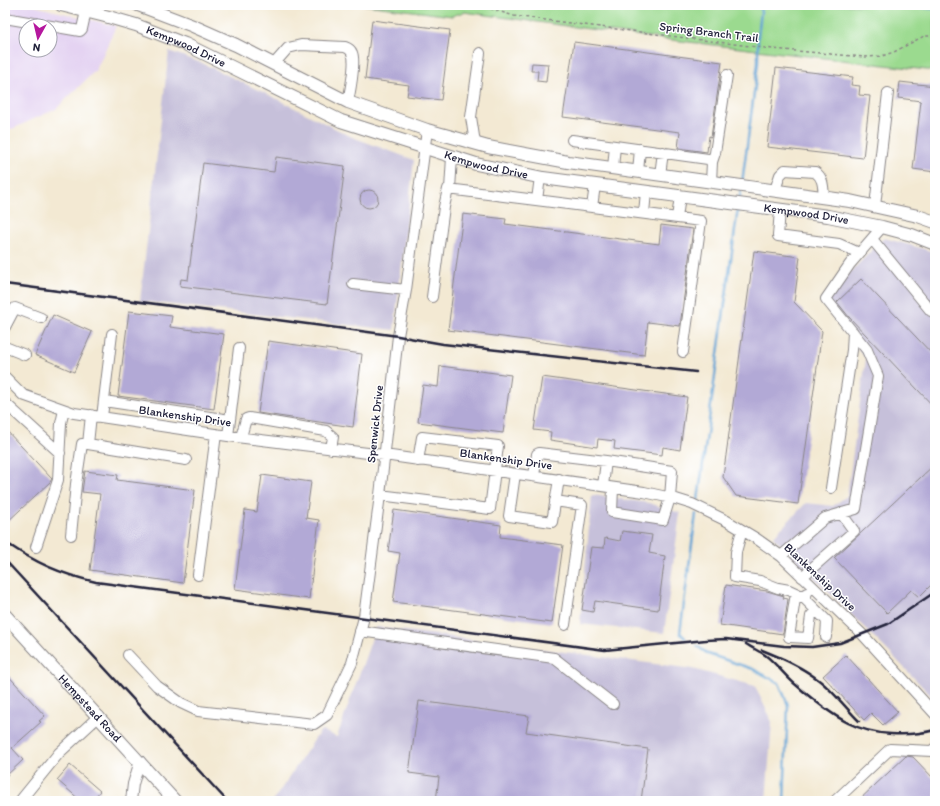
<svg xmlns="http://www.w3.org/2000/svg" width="940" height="806" font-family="Itim,sans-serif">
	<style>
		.built { fill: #e4d3f2; fill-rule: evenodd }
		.industrial { fill: #c6c0da }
		.green { fill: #9bda8f; stroke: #5e7e65 }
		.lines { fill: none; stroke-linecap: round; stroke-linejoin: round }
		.stream { stroke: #61a2d4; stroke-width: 2.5 }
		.building { fill: #b2a9d6 }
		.minor-casing { stroke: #8a8687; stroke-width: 12 }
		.major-casing { stroke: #8a8687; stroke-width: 14 }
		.path { stroke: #8a8687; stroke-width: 1.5; stroke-dasharray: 3 3; stroke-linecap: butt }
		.minor { stroke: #fff; stroke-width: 10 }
		.major { stroke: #fff; stroke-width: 12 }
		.rail { stroke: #22223b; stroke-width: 2.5 }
		.labels { text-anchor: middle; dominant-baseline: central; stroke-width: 3; stroke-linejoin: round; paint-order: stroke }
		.street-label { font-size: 12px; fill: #22223b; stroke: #fff }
	</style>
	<rect width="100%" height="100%" fill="#fff"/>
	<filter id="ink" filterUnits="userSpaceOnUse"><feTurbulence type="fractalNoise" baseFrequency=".025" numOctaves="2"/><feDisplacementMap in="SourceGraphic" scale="8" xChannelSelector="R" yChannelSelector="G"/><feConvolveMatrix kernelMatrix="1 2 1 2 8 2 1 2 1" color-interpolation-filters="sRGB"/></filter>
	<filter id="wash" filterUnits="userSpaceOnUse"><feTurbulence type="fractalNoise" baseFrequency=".012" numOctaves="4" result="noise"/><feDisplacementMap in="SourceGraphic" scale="16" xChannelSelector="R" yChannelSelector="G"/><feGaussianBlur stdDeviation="0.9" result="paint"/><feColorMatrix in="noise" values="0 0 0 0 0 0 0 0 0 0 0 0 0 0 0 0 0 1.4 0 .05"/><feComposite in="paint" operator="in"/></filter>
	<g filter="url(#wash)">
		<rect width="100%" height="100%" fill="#f3e9d3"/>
		<path class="built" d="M5,5H30L116,26L96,70L56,109L12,129L5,128ZM26,26H50V50H26Z"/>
		<path class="industrial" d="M169,51L204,64L273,97L352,137L414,160L394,330L140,301Z
			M884,238L935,252V700L892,655L773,537L806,503L833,506L847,496L866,359L822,301Z
			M592,495L649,503L680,513L664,633L580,624Z
			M376,627L693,669L755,686L772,722L766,801H273L321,730L337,737Z"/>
		<path class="green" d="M365,5H935V71L663,39L464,12L452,16Z"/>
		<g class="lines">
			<path class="stream" d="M905,5L935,9
				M742,183L758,63V36L761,12L759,5
				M739,201L741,190
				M698,500L738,208
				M685,638L680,633L696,514
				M697,646L708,654L753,669L779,683L788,705L784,801"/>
		</g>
		<g id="blocks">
			<path class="building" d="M372,20L450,30L441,100L407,96L409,85L365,79Z
				M574,42L722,62L711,137L709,136L707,152L678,148L680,132L563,117Z
				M532,63L548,64L546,82L537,81L538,71H531Z
				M776,68L853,77L851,85L860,86L859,95L870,96L863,158L767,147Z
				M900,82L935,86V172L913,169L921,101L898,98Z
				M276,157L345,166L327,304L180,286L181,279L188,280L203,163L274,172Z
				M360 199a9 9 0 1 1 18 0a9 9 0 1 1-18 0Z
				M463,214L506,219L505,224L659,244L661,225L693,229L680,326L648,322L644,355L448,330Z
				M754,251L800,257L794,302L822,331L798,504L736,496L723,477Z
				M861,279L935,357V408L849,317L837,302Z
				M129,311L172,316L170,327L224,334L214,409L118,396Z
				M53,315L92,332L74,372L35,355Z
				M268,341L362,354L353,427L258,413Z
				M440,366L511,375L503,433L418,422L423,385L438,387Z
				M542,377L687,397L680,450L663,447L662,455L614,449L615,441L598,439L597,447L550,440L551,432L534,430Z
				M5,429L52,479L50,482L5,524Z
				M935,464V581L919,597L911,590L887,613L834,558Z
				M85,471L118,475L117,480L195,490L183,583L90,570L100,494L82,492Z
				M262,475L311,482L306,518L319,520L309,599L235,589L245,510L257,512Z
				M394,510L501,525L500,537L563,545L552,623L393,602L400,553L388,551Z
				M622,531L652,535L649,553L665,556L658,610L595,601L593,612L582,610L591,547L604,548L605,538L620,541Z
				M726,585L767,591L784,596L783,598L788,599L783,634L720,625Z
				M846,655L898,712L883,725L871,713L864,720L823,676Z
				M5,672L45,716L39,721L41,722L12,748L23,760L5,777Z
				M419,701L529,716L526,732L648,749L641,801H436L439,777L409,773Z
				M906,756L913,757L935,780V801H858Z
				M70,765L100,791L92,801H81L57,780Z"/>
		</g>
	</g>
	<g filter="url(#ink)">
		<use href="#blocks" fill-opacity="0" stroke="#8a8687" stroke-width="1"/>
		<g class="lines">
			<g class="minor-casing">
				<path id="minor" d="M5,18L80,31L82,29L86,11
					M274,64L288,48L301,45L345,47C348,48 351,50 352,53C356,61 350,92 348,102
					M572,140L708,159L712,162L711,182
					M475,143L471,117L480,53
					M712,162L715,153L727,75
					M613,168L615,146
					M638,172L640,149
					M660,175L663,152
					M450,189L452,157
					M775,190L780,175L785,170L815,172C824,178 823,188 824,197
					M537,200L540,177
					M875,206L888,93
					M592,207L701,221L683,352
					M780,210L778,236L839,244L859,253
					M644,213L646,192
					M677,218L680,196
					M872,239L931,311
					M353,284L406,290
					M432,297L444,207L448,189L592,207L595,185
					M5,327L15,308L41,318
					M5,347L25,355
					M5,377L23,395L74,413L228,436L384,455L644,492L676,499L692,504L727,521L757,539L781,556L863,635L935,714
					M104,401L230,420
					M5,403L60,453
					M91,415L88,444L186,460
					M102,417L112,334
					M228,436L239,348
					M241,437L246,419L249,418L326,431L333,437L331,449
					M515,474L509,516L552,522L559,479
					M534,476L537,454L539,453L606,461L672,471L670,498L663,520L612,512L613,488
					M603,486L606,461
					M831,488L852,350L853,332
					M380,495L490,509L498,446L422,437L418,461
					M555,501L582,505L565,625
					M742,530L736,552L735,577L760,581L778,588L789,590L802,596
					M71,535L76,484L82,444H88
					M36,547L58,480L61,423L64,410
					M781,556L825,518L856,509L878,376L867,350L826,299L850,264L882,227
					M198,575L216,434
					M802,577L854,531L841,513
					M807,593L802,596L827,621L826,637
					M802,596L795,599L789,637L808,638L811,616L816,611
					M360,631L554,658L613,704
					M128,655L157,686L181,703L198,711L314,724L327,715L352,663L364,617L380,495L398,336L406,290L427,130
					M20,801L59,753L99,716
					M131,801L133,784L140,761
					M835,801L890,749L932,751L935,748"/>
			</g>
			<g class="major-casing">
				<g id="major">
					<path id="s1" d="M61,5L105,16L136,25L185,44L341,121L476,164L543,178L828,216L882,227L912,235L935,244"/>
					<path d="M138,5L193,26L236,45L348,102L427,130L488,147L568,162L850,201L918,216L935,222"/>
					<path id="s2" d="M5,615L175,801"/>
				</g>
			</g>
			<path class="path" d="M408,5H429
				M479,5L514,16L773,49L865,57L882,56L894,52L924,36H935"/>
			<use href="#minor" class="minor"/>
			<use href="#major" class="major"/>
			<path class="rail" d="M5,284L398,336L443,344L696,372
				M5,542C36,563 60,574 96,582L605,650L706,640L726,639L784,646L812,647L840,643L888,624L935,592
				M5,560L227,801
				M746,644C752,648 759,651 765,655C776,663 785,676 796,685C812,699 829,713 848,723C874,736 908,737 935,730
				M762,650C782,658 803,667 820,681C834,692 846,708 859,721"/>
		</g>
	</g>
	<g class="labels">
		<g class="street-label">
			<text transform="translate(709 32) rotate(7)">Spring Branch Trail</text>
			<text stroke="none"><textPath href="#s1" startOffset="132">Kempwood Drive</textPath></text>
			<text stroke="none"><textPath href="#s1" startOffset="456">Kempwood Drive</textPath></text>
			<text stroke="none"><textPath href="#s1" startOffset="780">Kempwood Drive</textPath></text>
			<text transform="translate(185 416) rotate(8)">Blankenship Drive</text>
			<text transform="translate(375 424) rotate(-84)">Spenwick Drive</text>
			<text transform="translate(506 459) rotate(8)">Blankenship Drive</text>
			<text transform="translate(820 577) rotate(43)">Blankenship Drive</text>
			<text stroke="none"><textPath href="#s2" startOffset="126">Hempstead Road</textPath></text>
		</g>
	</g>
	<rect width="940" height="806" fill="none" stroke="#fff" stroke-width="20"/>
	<g transform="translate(38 38) rotate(188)"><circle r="19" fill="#ffffff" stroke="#a7a7b1"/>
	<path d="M0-3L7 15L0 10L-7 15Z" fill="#b5179e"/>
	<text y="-6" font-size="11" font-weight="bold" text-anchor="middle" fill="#22223b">N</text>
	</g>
</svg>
